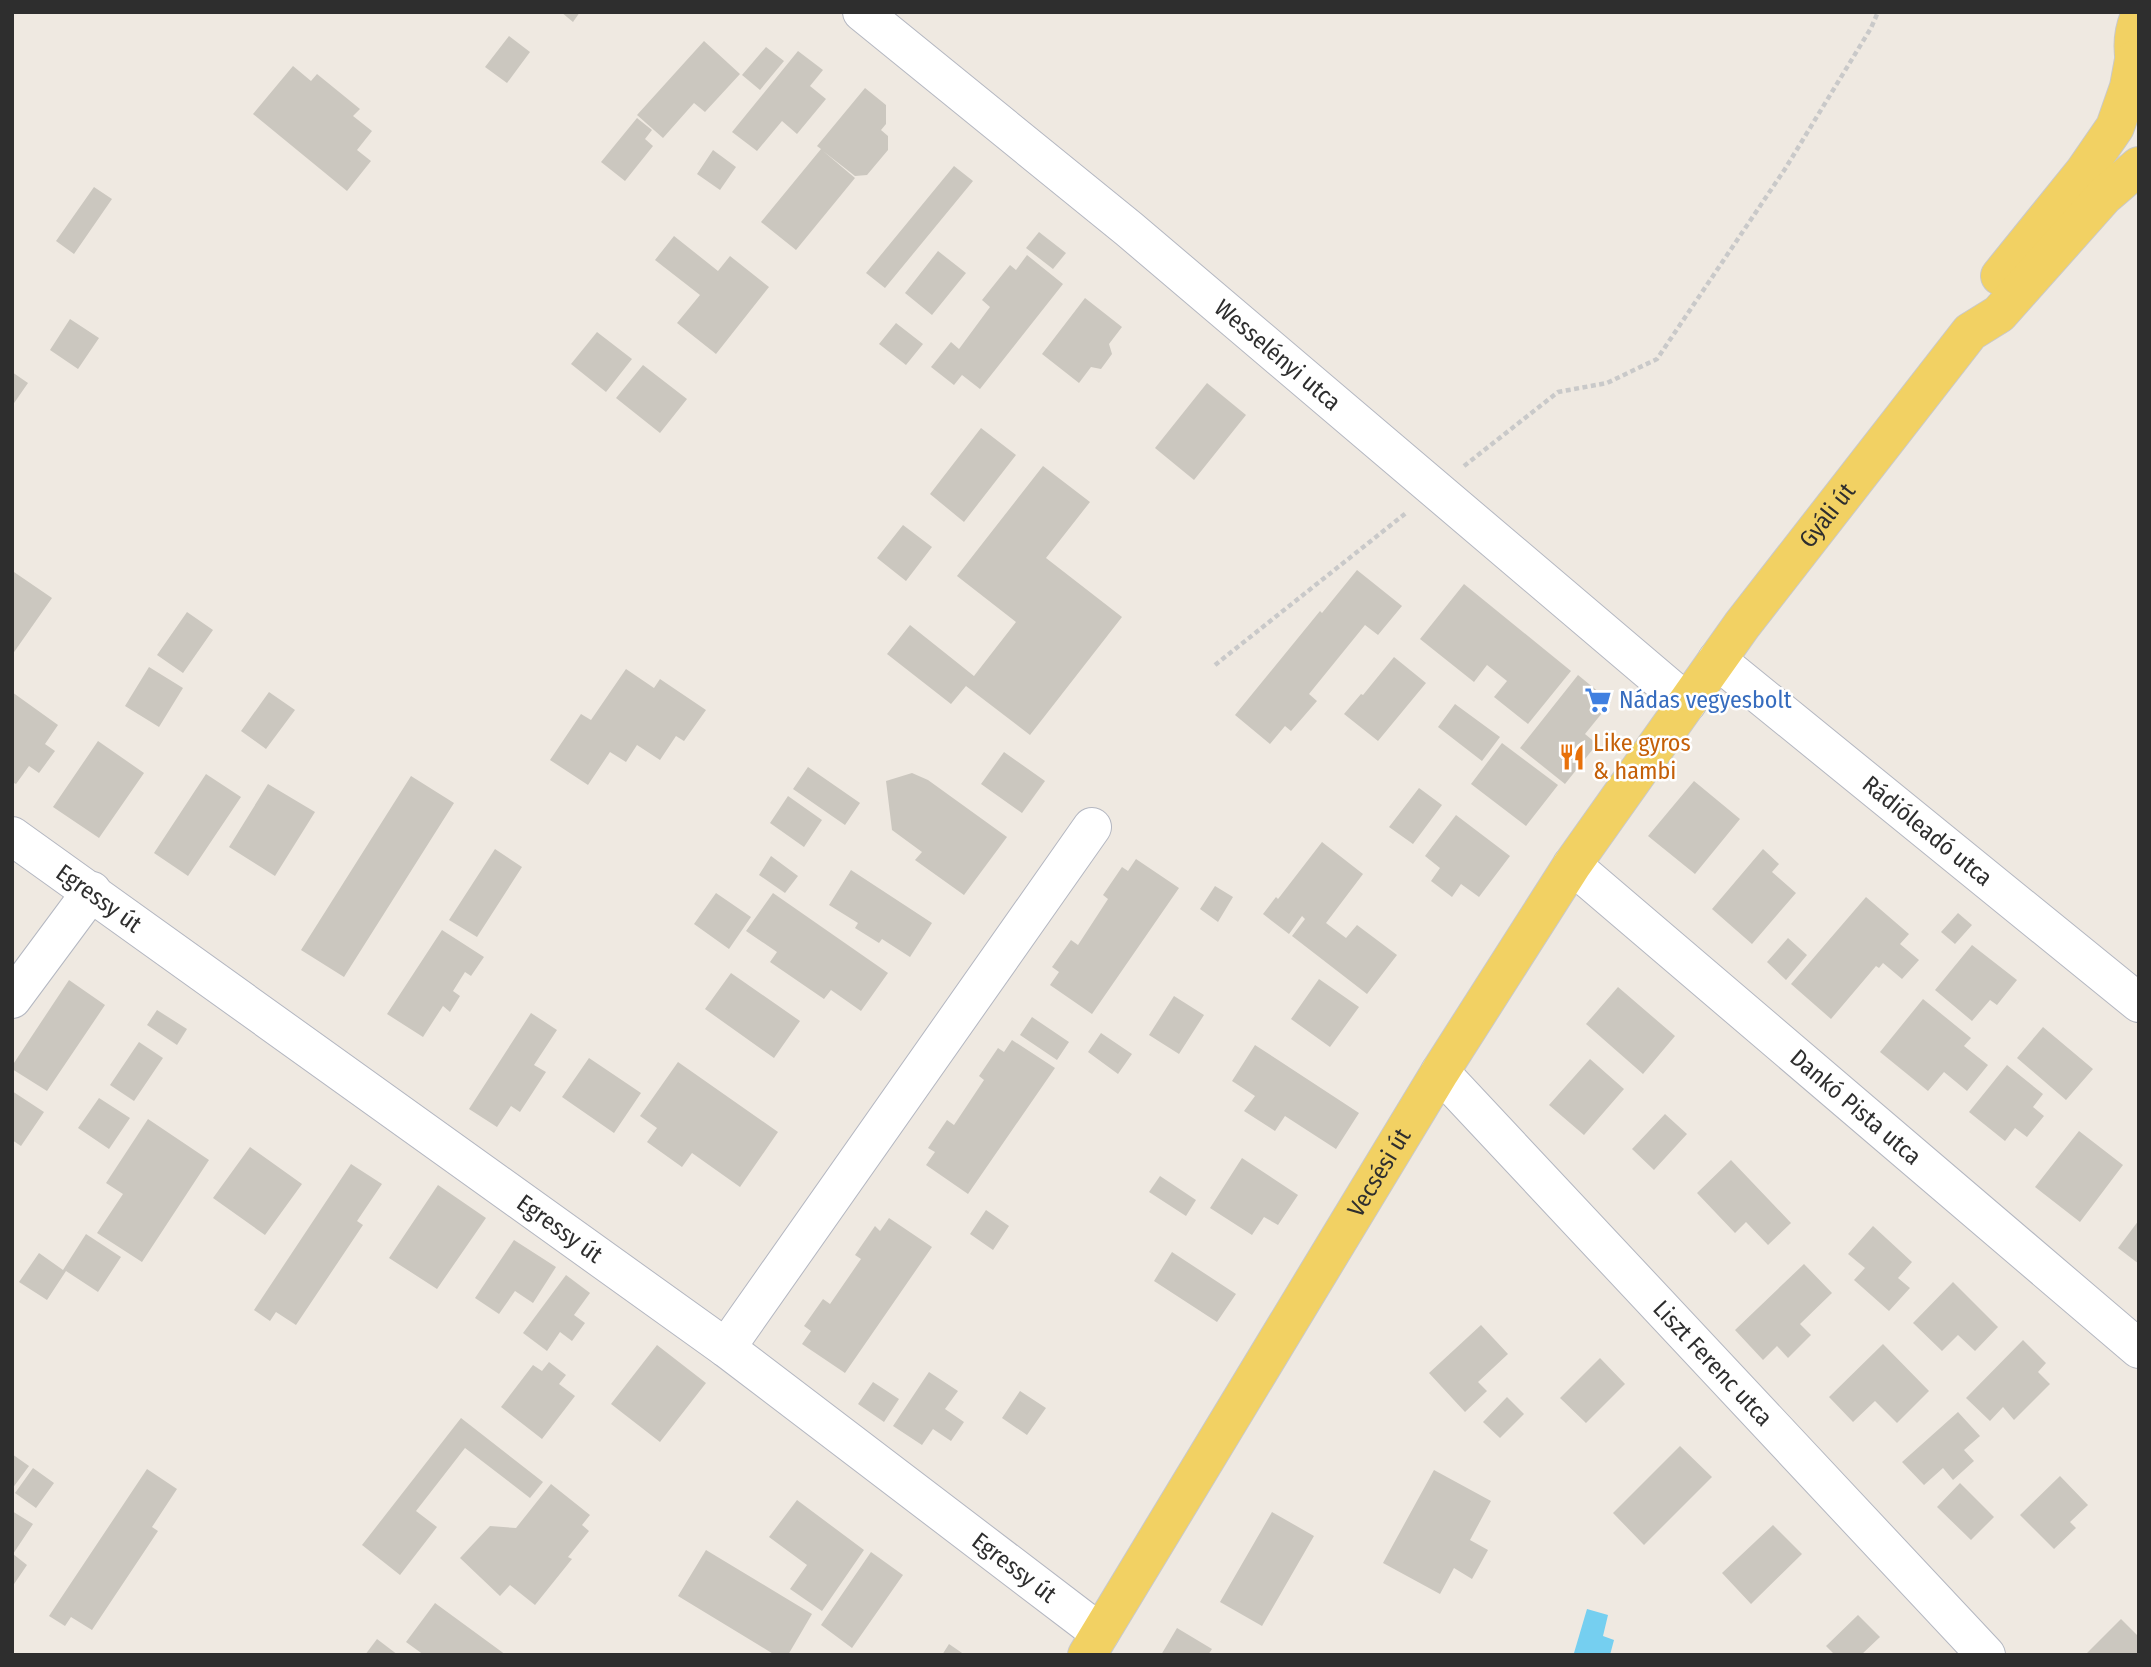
<svg xmlns="http://www.w3.org/2000/svg" width="2151" height="1667" font-family="'Fira Sans Condensed',sans-serif">
	<style>
		.water { fill: #75cff0 }
		.building { fill: #cbc7bf }
		.lines { fill: none; stroke-linecap: round; stroke-linejoin: round }
		.minor-casing { stroke: #b4b7c1; stroke-width: 40 }
		.major-casing { stroke: #c9c9c9; stroke-width: 40 }
		.path { stroke: #c9c9c9; stroke-width: 4.5; stroke-dasharray: 5 3.5; stroke-linecap: butt }
		.minor { stroke: #fff; stroke-width: 38 }
		.major { stroke: #f2d163; stroke-width: 38 }
		.labels { text-anchor: middle; dominant-baseline: central; stroke-width: 5; stroke-linejoin: round; paint-order: stroke }
		.street-label { font-size: 24px; fill: #2e2e2e; stroke: #fff }
		.shop-label { font-size: 24px; fill: #366cbe; stroke: #fff; text-anchor: start }
		.food-label { font-size: 24px; fill: #c56008; stroke: #fff; text-anchor: start }
	</style>
	<rect width="100%" height="100%" fill="#efe9e1"/>
	<path class="water" d="M1587,1609L1608,1615L1603,1636L1614,1640L1610,1655L1574,1653Z"/>
	<path class="building" d="M561,12H580L573,22Z
		M509,36L530,52L507,83L485,67Z
		M704,41L740,74L705,112L694,103L663,138L637,115Z
		M766,47L784,61L760,90L742,75Z
		M798,51L823,70L810,86L826,99L797,134L782,121L757,151L732,132Z
		M293,66L311,81L317,74L360,109L353,116L372,131L357,150L371,161L347,191L253,114Z
		M865,88L886,105V124L881,130L888,136V150L867,175L855,176L823,151L855,178L796,250L761,222L821,149L817,146Z
		M637,118L652,130L645,139L653,146L625,181L601,162Z
		M713,150L736,167L720,190L697,174Z
		M954,166L973,181L885,288L866,273Z
		M94,187L112,199L74,254L56,241Z
		M1039,232L1066,253L1053,269L1026,248Z
		M674,236L718,271L730,256L769,287L716,354L677,323L700,295L655,260Z
		M938,251L966,273L932,315L905,293Z
		M1027,255L1063,284L980,389L962,375L954,385L931,367L951,342L959,349L990,307L982,300L1010,265L1016,270Z
		M1085,298L1122,327L1109,344L1112,354L1101,369L1091,367L1079,383L1042,354Z
		M70,319L99,338L78,369L50,350Z
		M896,323L923,344L906,365L879,344Z
		M597,332L632,359L606,392L571,364Z
		M643,365L687,399L660,433L616,398Z
		M12,372L28,383L12,406Z
		M1207,383L1246,415L1194,480L1155,448Z
		M981,428L1016,455L964,522L930,494Z
		M1043,466L1090,502L1046,558L1122,617L1030,735L966,686L951,704L887,654L910,625L974,676L1016,622L957,576Z
		M903,525L932,547L906,581L877,558Z
		M1357,570L1402,606L1378,635L1365,625L1309,694L1317,701L1291,731L1285,726L1270,744L1235,715L1320,611L1322,613Z
		M14,572L52,598L12,655V575Z
		M1464,584L1571,671L1528,724L1494,697L1507,681L1487,665L1474,682L1420,639Z
		M187,612L213,630L183,673L157,655Z
		M1394,657L1426,683L1378,741L1344,714L1361,694L1363,695Z
		M149,667L183,688L159,727L125,706Z
		M626,669L654,688L660,679L706,710L684,741L676,736L660,760L637,745L626,762L610,752L588,785L550,760L581,714L591,720Z
		M1578,675L1611,702L1585,734L1597,744L1565,784L1520,748Z
		M12,692L58,725L45,744L55,751L39,773L29,766L16,784L12,782Z
		M269,692L295,710L266,749L241,731Z
		M1455,704L1500,737L1482,761L1438,727Z
		M98,741L144,773L99,838L53,807Z
		M1502,743L1558,785L1526,826L1471,784Z
		M1004,752L1045,781L1022,813L981,784Z
		M808,767L860,803L845,825L793,789Z
		M912,773L928,780L1007,837L964,895L915,860L922,852L892,830L886,781Z
		M206,774L241,797L188,876L154,853Z
		M411,776L454,803L344,977L301,950Z
		M1694,781L1740,819L1695,874L1648,836Z
		M268,784L315,812L275,876L229,847Z
		M1419,788L1442,805L1413,844L1389,827Z
		M788,796L822,820L804,847L770,823Z
		M1456,815L1510,856L1479,897L1461,884L1452,897L1431,881L1440,868L1425,856Z
		M1322,842L1363,874L1326,923L1346,938L1357,925L1397,955L1367,994L1292,936L1305,919L1302,916L1289,934L1263,914L1276,897L1278,899Z
		M495,849L522,867L477,937L449,920Z
		M1763,849L1779,864L1772,872L1796,893L1752,944L1712,909Z
		M771,856L798,876L785,893L759,875Z
		M1136,859L1179,888L1092,1014L1050,985L1059,972L1052,967L1071,940L1078,945L1108,899L1103,895L1122,867L1128,871Z
		M851,870L932,923L910,957L882,939L879,943L855,928L858,923L829,905Z
		M1215,886L1233,897L1218,922L1200,909Z
		M716,893L751,917L729,949L694,924Z
		M773,893L888,973L861,1011L831,990L824,999L770,962L777,952L746,931Z
		M1866,897L1909,934L1900,944L1919,960L1902,979L1883,963L1879,968L1876,966L1831,1019L1791,984Z
		M1958,913L1972,925L1955,944L1941,932Z
		M442,930L484,957L471,976L465,972L453,991L460,996L450,1012L443,1006L423,1037L387,1014Z
		M1788,938L1807,955L1786,980L1767,962Z
		M1972,945L2017,980L1997,1005L1990,1000L1972,1021L1935,990Z
		M731,973L800,1021L774,1058L705,1009Z
		M1319,979L1359,1007L1330,1047L1291,1019Z
		M69,980L105,1005L47,1091L12,1069V1066Z
		M1618,987L1675,1036L1643,1074L1586,1024Z
		M1174,996L1204,1015L1179,1054L1149,1035Z
		M1923,999L1971,1038L1964,1046L1988,1065L1967,1091L1944,1072L1928,1091L1880,1052Z
		M157,1010L187,1029L177,1045L147,1025Z
		M531,1013L557,1030L534,1065L546,1072L520,1112L511,1106L497,1127L469,1109Z
		M1032,1017L1069,1042L1057,1060L1020,1035Z
		M2043,1027L2093,1069L2066,1100L2017,1058Z
		M1101,1033L1132,1054L1118,1074L1088,1052Z
		M1012,1040L1055,1068L968,1194L926,1165L935,1152L928,1148L947,1120L954,1125L984,1080L979,1076L998,1048L1004,1052Z
		M139,1042L163,1058L134,1101L110,1085Z
		M1255,1045L1359,1113L1336,1149L1285,1116L1275,1131L1244,1111L1255,1096L1232,1081Z
		M589,1058L641,1093L614,1133L562,1097Z
		M1590,1059L1624,1089L1584,1135L1549,1105Z
		M678,1062L778,1132L740,1187L692,1153L682,1167L647,1142L657,1128L640,1116Z
		M2007,1065L2043,1094L2033,1107L2044,1116L2027,1137L2015,1128L2005,1141L1969,1112Z
		M12,1091L44,1112L21,1146L12,1140Z
		M99,1098L130,1118L109,1149L78,1128Z
		M1665,1114L1687,1134L1654,1170L1632,1149Z
		M148,1119L209,1160L142,1262L97,1233L123,1194L106,1183Z
		M2079,1131L2123,1165L2080,1222L2035,1187Z
		M250,1147L302,1184L265,1235L213,1198Z
		M1242,1158L1298,1195L1278,1225L1264,1217L1252,1235L1210,1208Z
		M1731,1160L1791,1223L1768,1245L1746,1222L1735,1233L1697,1193Z
		M351,1164L382,1184L357,1221L363,1225L296,1325L276,1312L270,1321L254,1310Z
		M1160,1176L1196,1200L1186,1216L1149,1192Z
		M438,1185L486,1218L437,1289L389,1258Z
		M986,1210L1009,1226L993,1250L970,1234Z
		M889,1218L932,1247L845,1373L802,1344L811,1331L804,1326L823,1299L830,1304L861,1259L855,1255L875,1226L880,1231Z
		M2139,1220V1264L2118,1248Z
		M1873,1226L1912,1262L1898,1278L1910,1288L1889,1311L1854,1280L1865,1268L1848,1254Z
		M86,1234L121,1257L98,1292L66,1271L47,1300L19,1282L39,1253L63,1270Z
		M514,1240L556,1267L533,1303L515,1291L499,1314L475,1298Z
		M1172,1252L1236,1294L1217,1322L1154,1281Z
		M1804,1264L1832,1293L1800,1324L1811,1335L1788,1358L1777,1346L1763,1360L1735,1330Z
		M566,1275L590,1293L574,1315L585,1323L572,1341L560,1332L547,1351L523,1333Z
		M1953,1282L1998,1327L1975,1351L1958,1335L1942,1351L1913,1323Z
		M1481,1325L1508,1354L1478,1382L1487,1391L1465,1412L1429,1373Z
		M2023,1340L2046,1363L2038,1372L2050,1384L2014,1420L2003,1407L1990,1421L1966,1398Z
		M1883,1344L1929,1391L1897,1423L1875,1401L1853,1422L1829,1397Z
		M657,1345L706,1383L660,1442L611,1404Z
		M1600,1358L1625,1384L1586,1423L1560,1398Z
		M549,1362L566,1375L559,1384L575,1396L542,1439L501,1407L533,1365L542,1371Z
		M929,1372L958,1391L945,1409L964,1422L951,1441L933,1429L922,1445L893,1426Z
		M873,1382L899,1399L884,1422L858,1404Z
		M1020,1391L1046,1408L1027,1435L1002,1418Z
		M1507,1397L1524,1414L1500,1438L1483,1422Z
		M1958,1412L1980,1436L1964,1450L1974,1461L1953,1480L1943,1468L1924,1485L1902,1462Z
		M461,1418L543,1482L530,1498L465,1448L416,1511L437,1527L400,1575L362,1545Z
		M1680,1446L1712,1477L1644,1545L1613,1513Z
		M12,1454L29,1466L12,1489Z
		M33,1468L54,1483L36,1508L15,1493Z
		M147,1469L177,1489L152,1527L158,1531L92,1630L71,1617L65,1626L49,1616Z
		M1434,1470L1491,1501L1470,1540L1488,1550L1472,1579L1454,1568L1440,1594L1383,1563Z
		M2060,1476L2088,1505L2070,1522L2076,1528L2054,1549L2020,1515Z
		M1960,1483L1994,1517L1971,1540L1937,1507Z
		M551,1484L590,1515L582,1525L589,1531L568,1557L572,1559L535,1605L510,1585L500,1596L460,1558L490,1526L516,1528Z
		M797,1500L864,1550L822,1611L790,1589L807,1565L769,1537Z
		M12,1511L33,1524L13,1554L27,1565L12,1587Z
		M1272,1512L1314,1536L1262,1626L1220,1602Z
		M1773,1525L1802,1554L1751,1604L1722,1573Z
		M706,1550L812,1614L788,1655H775L678,1596Z
		M871,1552L903,1575L852,1648L821,1625Z
		M435,1603L506,1655H424L406,1642Z
		M1858,1615L1880,1637L1861,1655H1835L1826,1646Z
		M2121,1619L2139,1637V1655H2085Z
		M1177,1628L1212,1649L1208,1655H1161Z
		M377,1639L398,1655H365Z
		M949,1644L965,1655H942Z"/>
	<g class="lines">
		<g class="minor-casing">
			<g id="minor">
				<path id="s1" d="M862,12L1129,229L1687,703"/>
				<path id="s2" d="M1717,660L2139,1003"/>
				<path id="s3" d="M12,836L726,1348L1100,1633"/>
				<path id="s4" d="M1572,865L2139,1349"/>
				<path d="M12,999L92,891"/>
				<path id="s5" d="M1440,1072L1986,1655"/>
				<path d="M726,1348L1092,827"/>
			</g>
		</g>
		<g class="major-casing">
			<g id="major">
				<path d="M2139,18C2131,38 2132,56 2139,75"/>
				<path d="M2000,276L2084,172L2115,127L2129,87L2134,60"/>
				<path id="s6" d="M1087,1655L1440,1072L1572,865L1742,625L1970,332L1999,314L2104,196L2139,166"/>
			</g>
		</g>
		<path class="path" d="M1464,466L1558,392L1607,383L1657,359L1785,169L1871,28L1878,12
			M1215,665L1406,513"/>
		<use href="#minor" class="minor"/>
		<use href="#major" class="major"/>
	</g>
	<defs>
		<g id="supermarket-bare" transform="scale(2.1)"><path d="M-6-5.5h2.5l.6 2H6L4.5 2H-2.5L-4.4-4H-6ZM-1.5 3.2a1.3 1.3 0 1 0 .1 0ZM3 3.2a1.3 1.3 0 1 0 .1 0Z" fill="#3f7fe0" stroke="#fff" stroke-width="2.5" paint-order="stroke"/></g>
		<g id="restaurant-bare" transform="scale(2.1)"><path d="M-5-6h1v4h1v-4h1v4h1v-4h1v5L-1.5 .5V6h-2V.5L-5-1ZM5-6V6H3V1.5H1.5Q1.5-4 5-6Z" fill="#e8710a" stroke="#fff" stroke-width="2.5" paint-order="stroke"/></g>
	</defs>
	<g fill-rule="evenodd">
		<use href="#supermarket-bare" x="1598" y="700"/>
		<use href="#restaurant-bare" x="1572" y="757"/>
	</g>
	<g class="labels">
		<g class="street-label">
			<text stroke="none"><textPath href="#s1" startOffset="539">Wesselényi utca</textPath></text>
			<text stroke="none"><textPath href="#s6" startOffset="1360">Gyáli út</textPath></text>
			<text stroke="none"><textPath href="#s2" startOffset="271">Rádióleadó utca</textPath></text>
			<text stroke="none"><textPath href="#s3" startOffset="107">Egressy út</textPath></text>
			<text stroke="none"><textPath href="#s4" startOffset="373">Dankó Pista utca</textPath></text>
			<text stroke="none"><textPath href="#s6" startOffset="564">Vecsési út</textPath></text>
			<text stroke="none"><textPath href="#s3" startOffset="674">Egressy út</textPath></text>
			<text stroke="none"><textPath href="#s5" startOffset="399">Liszt Ferenc utca</textPath></text>
			<text stroke="none"><textPath href="#s3" startOffset="1241">Egressy út</textPath></text>
		</g>
		<g class="shop-label">
			<text x="1619" y="700">Nádas vegyesbolt</text>
		</g>
		<g class="food-label">
			<text x="1593" y="743">Like gyros<tspan x="1593" dy="28">&amp; hambi</tspan></text>
		</g>
	</g>
	<rect width="2151" height="1667" fill="none" stroke="#2e2e2e" stroke-width="28"/>
</svg>
